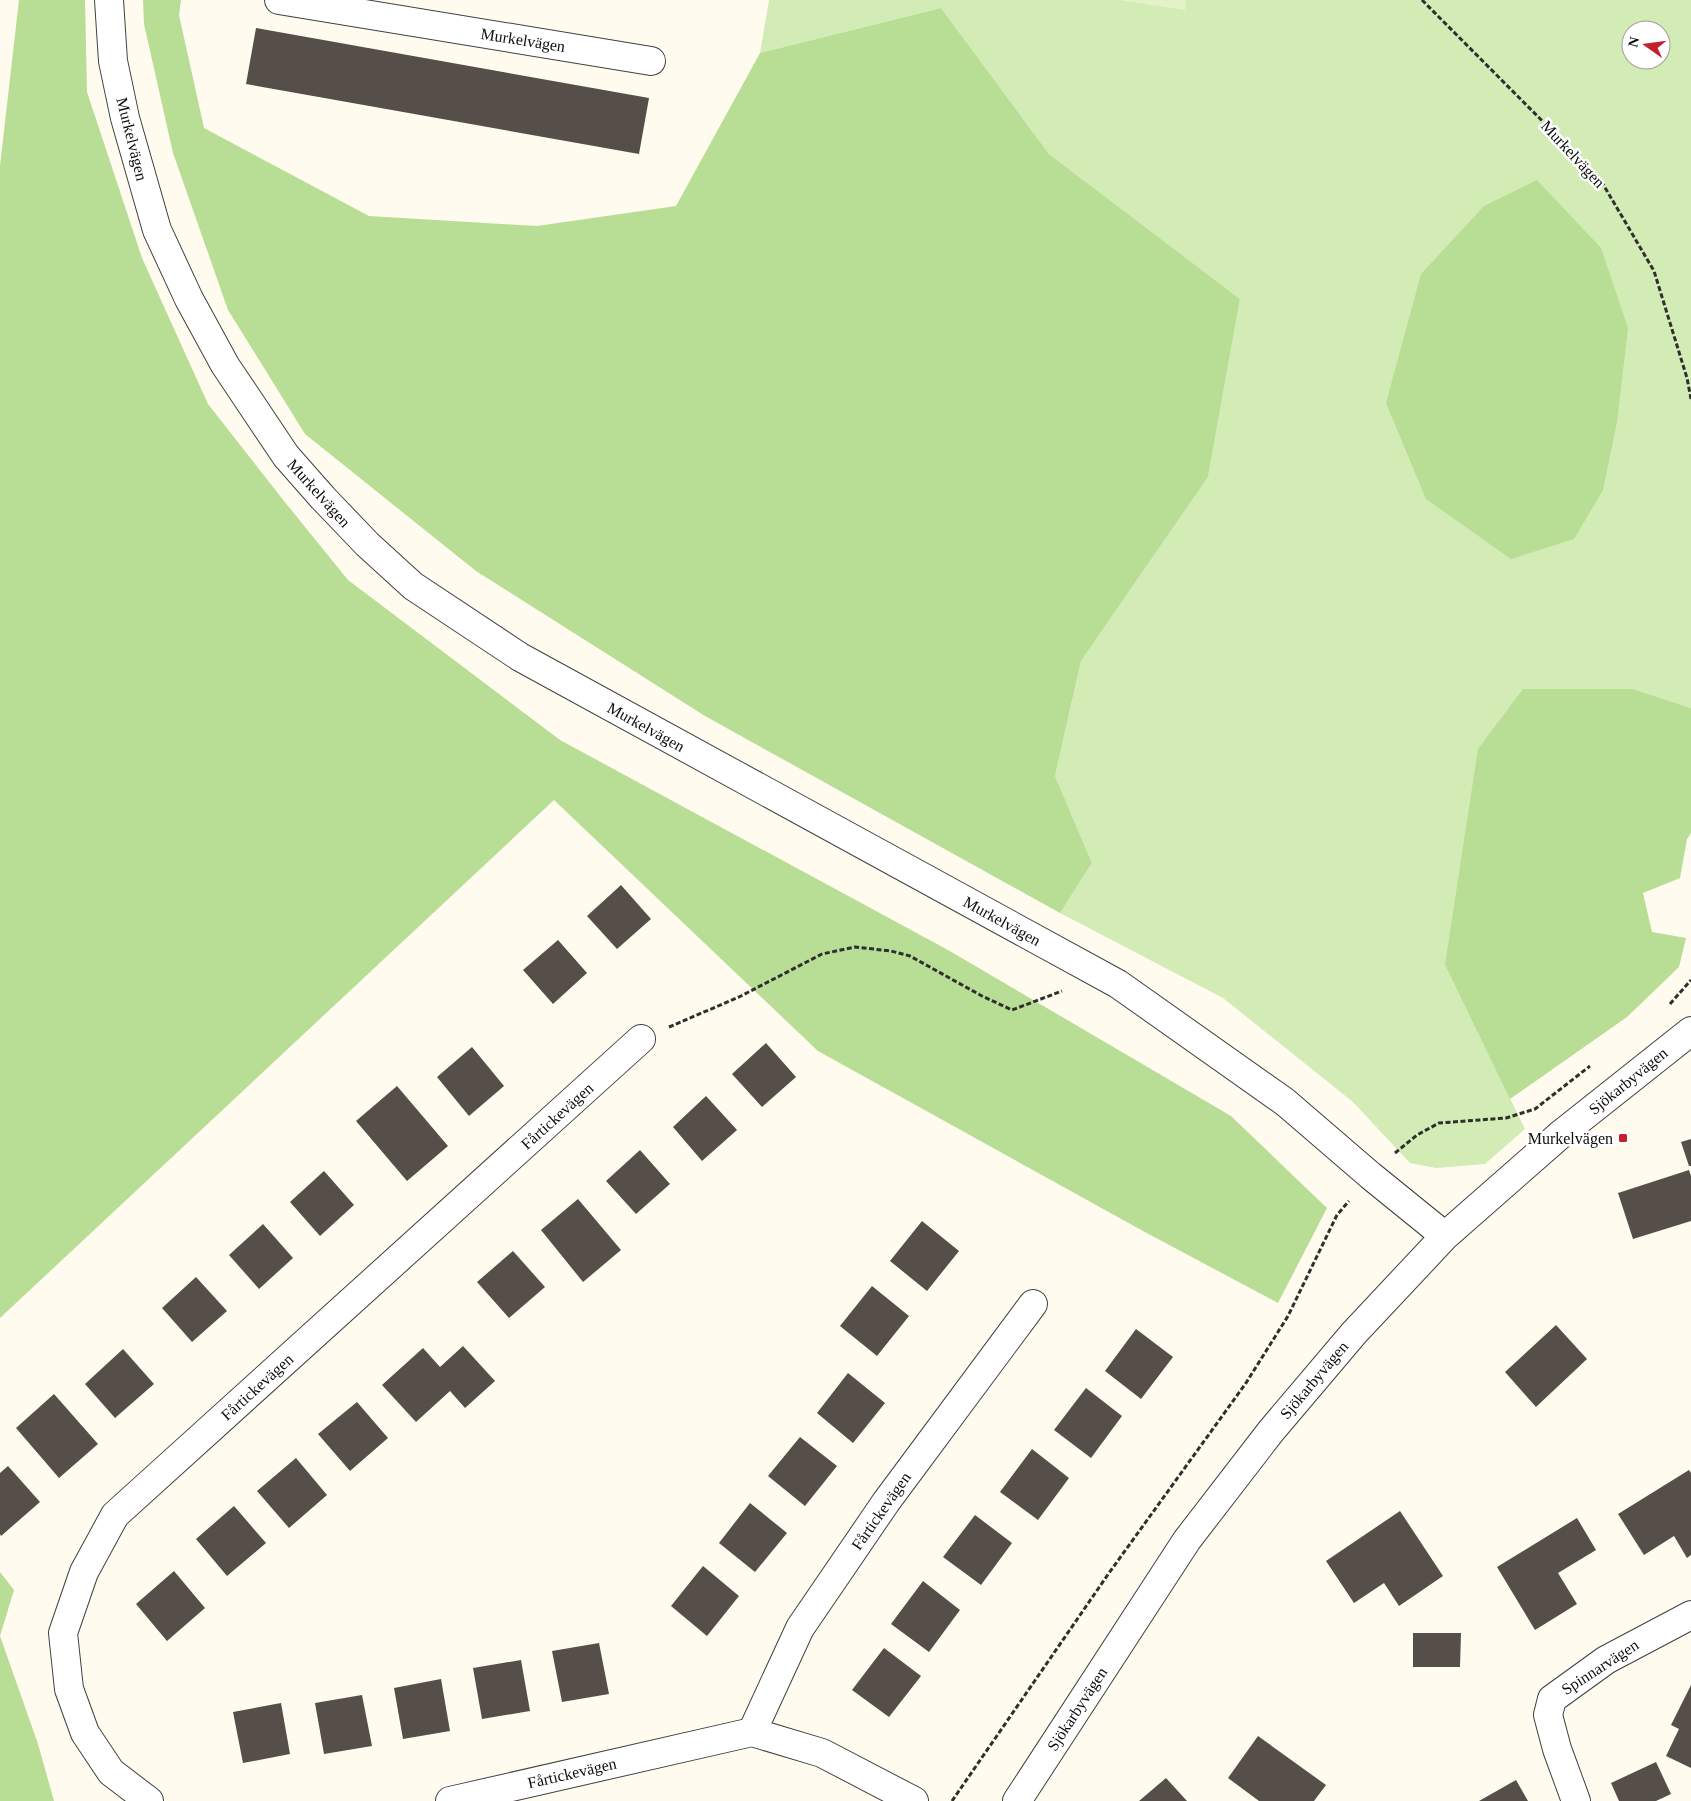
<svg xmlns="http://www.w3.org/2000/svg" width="1691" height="1801" font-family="Georgia,serif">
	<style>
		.green { fill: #d3ebb5; fill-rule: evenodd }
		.forest { fill: #b8dd94 }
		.pitch { fill: #e5f2c8 }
		.building { fill: #564e49 }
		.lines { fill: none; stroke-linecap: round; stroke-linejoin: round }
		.minor-casing { stroke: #404040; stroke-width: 30 }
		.path { stroke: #2f2f2f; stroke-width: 3; stroke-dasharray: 5 2.5; stroke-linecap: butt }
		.minor { stroke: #fff; stroke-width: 28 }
		.poi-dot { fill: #c41f2d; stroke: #fff; stroke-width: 2 }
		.labels { text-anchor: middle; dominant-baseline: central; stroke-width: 5; stroke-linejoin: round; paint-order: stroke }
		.street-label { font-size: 16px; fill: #0d0d0d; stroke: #fff }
		.poi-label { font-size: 16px; fill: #0d0d0d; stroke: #fff; text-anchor: end }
	</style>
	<rect width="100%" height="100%" fill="#fffbee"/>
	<path class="green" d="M769,0H1691V708L1633,689L1445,965L1525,1129L1485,1164L1436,1168L1410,1163L1353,1102L1223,998L1060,913L1092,863L1055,776L1081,661L1208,477L1240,299L1049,154L941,8L760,53ZM1631,30H1661V60H1631Z"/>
	<path class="forest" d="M19,0H85L87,92L142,258L208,404L284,501L348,580L560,740L948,950L1231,1116L1327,1208L1278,1303L1143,1231L818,1051L554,800L0,1318V166Z
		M143,0H181L179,15L204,128L369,216L537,226L676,206L760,53L941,8L1049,154L1240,299L1208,477L1081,661L1055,776L1092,863L1060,913L705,716L476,571L305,434L228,310L173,153L144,24Z
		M1537,180L1601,248L1628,328L1617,422L1603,490L1574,539L1511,559L1426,499L1386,403L1421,274L1484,206Z
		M1523,689H1633L1691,708V833L1687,839L1680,878L1643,893L1652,932L1686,938L1679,967L1627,1017L1510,1099L1445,965L1478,749Z
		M0,1572L14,1590L0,1636L38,1744L54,1801H0Z"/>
	<path class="pitch" d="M1119,0H1186L1185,10Z"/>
	<path class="building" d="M256,28L649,98L639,154L246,84Z
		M621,885L651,919L617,949L587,916Z
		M558,940L587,973L553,1004L523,970Z
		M766,1043L796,1077L762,1107L732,1074Z
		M472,1047L504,1086L469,1116L437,1077Z
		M397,1086L448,1146L407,1181L356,1121Z
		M706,1096L737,1130L702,1161L673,1127Z
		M1691,1139V1166H1689L1681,1142Z
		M640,1150L670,1184L636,1214L606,1181Z
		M1689,1170L1691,1176V1221L1633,1239L1618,1193Z
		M324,1171L354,1205L320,1236L290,1202Z
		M578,1199L621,1250L583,1282L541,1230Z
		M922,1221L959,1251L927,1291L890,1261Z
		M263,1224L293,1258L259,1289L229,1255Z
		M513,1251L545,1287L509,1318L477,1282Z
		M196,1277L227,1311L192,1342L162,1308Z
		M872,1286L909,1316L877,1356L840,1326Z
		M1556,1325L1587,1359L1536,1407L1505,1372Z
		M1136,1329L1173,1357L1141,1399L1105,1371Z
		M463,1346L495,1381L465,1408L450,1391L416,1422L382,1385L423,1348L440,1367Z
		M123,1349L154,1384L115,1418L85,1384Z
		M848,1373L885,1403L853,1443L817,1413Z
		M1086,1388L1122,1416L1091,1458L1054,1430Z
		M54,1394L98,1444L59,1478L16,1428Z
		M357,1402L388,1438L350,1471L318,1434Z
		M800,1437L837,1466L805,1506L768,1476Z
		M1032,1449L1069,1478L1038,1520L1000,1492Z
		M296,1458L327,1495L289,1528L257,1491Z
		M8,1466L40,1502L1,1536L0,1534V1473Z
		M1689,1470L1691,1473V1555L1687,1558L1674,1536L1644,1555L1618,1514Z
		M750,1503L787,1533L755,1572L719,1543Z
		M234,1506L266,1543L227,1576L196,1539Z
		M1400,1511L1443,1576L1399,1606L1384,1583L1354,1603L1326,1561Z
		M975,1515L1012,1543L981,1585L943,1557Z
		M1577,1518L1596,1550L1558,1573L1577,1604L1535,1630L1497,1567Z
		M703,1566L739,1596L707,1636L671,1606Z
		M174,1571L205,1608L167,1641L136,1604Z
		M923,1581L960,1610L929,1652L891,1624Z
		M1413,1633H1461L1460,1667H1413Z
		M599,1643L609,1694L562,1702L552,1651Z
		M884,1648L921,1676L889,1717L852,1690Z
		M521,1660L530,1711L482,1719L473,1668Z
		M441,1679L450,1731L403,1739L394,1688Z
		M1691,1685V1768L1666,1756L1679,1729L1671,1725Z
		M362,1695L372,1746L324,1754L315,1703Z
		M281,1703L290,1754L243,1763L233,1712Z
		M1258,1736L1326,1785L1314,1801H1259L1228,1778Z
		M1656,1762L1671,1794L1656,1801H1619L1611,1783Z
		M1166,1778L1187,1801H1139Z
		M1516,1780L1528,1801H1479Z"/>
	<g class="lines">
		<g class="minor-casing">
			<path id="minor" d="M109,0L113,61L125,118L157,230L189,299L225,365L286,456L323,498L367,544L413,586L520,657L1118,984L1285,1102L1371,1176L1445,1236
				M279,0L651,61
				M752,1732L800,1628L886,1502L1033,1304
				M149,1801L111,1772L85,1733L69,1689L63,1633L84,1572L115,1515L641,1039
				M450,1801L752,1732L822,1753L914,1801
				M1017,1801L1187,1540L1271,1431L1354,1333L1445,1236L1560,1135L1691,1031
				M1576,1801L1557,1749L1548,1715L1552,1699L1606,1660L1691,1615"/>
		</g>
		<path class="path" d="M1422,0L1600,179L1654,271L1687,378L1691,399
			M1670,1004L1691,980
			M669,1027L739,997L822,954L855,947L891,951L910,956L982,996L1012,1010L1062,991
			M1395,1153L1417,1135L1439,1123L1506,1118L1535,1109L1590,1066
			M952,1801L1109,1573L1246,1383L1288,1316L1337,1215L1349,1201"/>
		<use href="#minor" class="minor"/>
	</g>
	<rect class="poi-dot" x="1618" y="1133" width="10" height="10" rx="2.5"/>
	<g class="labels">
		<g class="street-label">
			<text transform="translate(523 40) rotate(9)">Murkelvägen</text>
			<text transform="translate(132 139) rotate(76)">Murkelvägen</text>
			<text transform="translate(1573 154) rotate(47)">Murkelvägen</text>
			<text transform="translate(319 493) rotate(48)">Murkelvägen</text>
			<text transform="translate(646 727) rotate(29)">Murkelvägen</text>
			<text transform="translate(1002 921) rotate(29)">Murkelvägen</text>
			<text transform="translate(1628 1081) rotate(-39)">Sjökarbyvägen</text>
			<text transform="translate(557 1116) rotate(-42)">Fårtickevägen</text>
			<text transform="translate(1314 1380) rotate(-50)">Sjökarbyvägen</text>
			<text transform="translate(257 1387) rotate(-42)">Fårtickevägen</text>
			<text transform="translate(881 1511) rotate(-55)">Fårtickevägen</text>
			<text transform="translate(1600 1667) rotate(-33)">Spinnarvägen</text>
			<text transform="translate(1077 1709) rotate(-57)">Sjökarbyvägen</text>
			<text transform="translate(572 1773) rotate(-13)">Fårtickevägen</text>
		</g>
		<g class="poi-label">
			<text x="1613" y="1138">Murkelvägen</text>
		</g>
	</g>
	<g transform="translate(1646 45) rotate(284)"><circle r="24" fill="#ffffff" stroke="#9e9e9e"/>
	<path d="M0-4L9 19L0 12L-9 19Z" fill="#c41f2d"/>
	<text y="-8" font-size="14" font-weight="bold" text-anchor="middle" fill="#0d0d0d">N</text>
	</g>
</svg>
